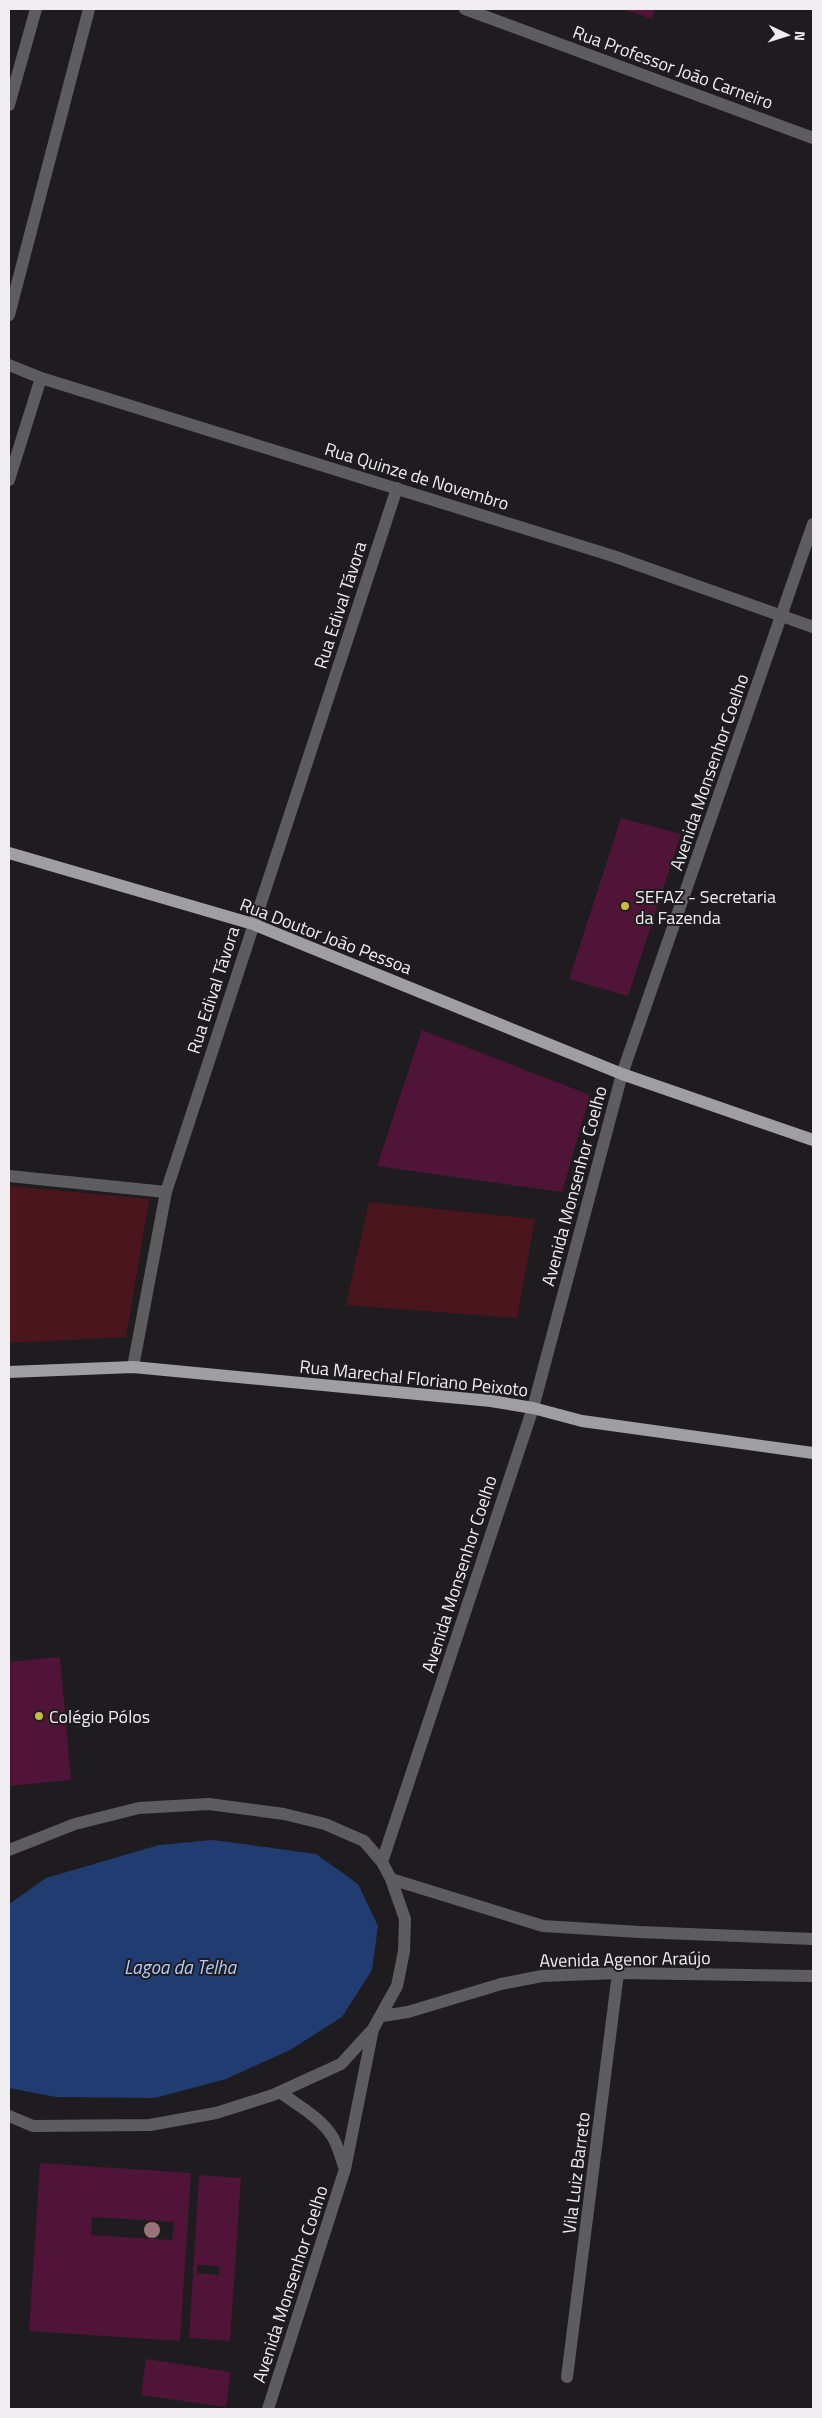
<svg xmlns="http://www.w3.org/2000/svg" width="822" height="2418" font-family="'Titillium Web',sans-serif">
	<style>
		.green { fill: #4b151d }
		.water { fill: #203c71 }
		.building { fill: #4f1438; fill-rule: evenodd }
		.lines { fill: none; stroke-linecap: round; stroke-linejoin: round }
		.minor { stroke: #5d5d5f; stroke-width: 12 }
		.major { stroke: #9f9ea2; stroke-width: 12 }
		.tree { fill: #997477 }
		.poi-dot { fill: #cbb939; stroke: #1e1c1f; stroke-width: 2 }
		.labels { text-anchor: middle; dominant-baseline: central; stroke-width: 4; stroke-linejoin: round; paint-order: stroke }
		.street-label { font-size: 18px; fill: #efedef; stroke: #1e1c1f }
		.poi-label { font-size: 18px; fill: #efedef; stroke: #1e1c1f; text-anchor: start }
		.water-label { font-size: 19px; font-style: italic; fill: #afcbfd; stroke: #1e1c1f }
	</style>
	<rect width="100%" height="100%" fill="#1e1c1f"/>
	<path class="green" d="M9,1186L149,1199L126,1337L9,1343Z
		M369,1202L535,1219L517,1318L346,1305Z"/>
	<path class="water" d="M213,1840L316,1854L358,1884L378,1926L372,1970L342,2017L290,2050L226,2079L155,2098L56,2097L9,2088V1904L46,1878L159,1845Z"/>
	<path class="building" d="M623,9H655L652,19Z
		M621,818L681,834L628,996L569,979Z
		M422,1030L590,1095L562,1192L377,1166Z
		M60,1657L71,1780L9,1786V1662Z
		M40,2163L191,2173L180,2341L29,2331ZM92,2217L174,2222L172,2240L91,2235Z
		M199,2175L241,2178L230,2341L189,2338ZM197,2265L219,2266V2275L197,2273Z
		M146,2359L231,2372L226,2407L141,2395Z"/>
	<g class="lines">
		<path class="minor" d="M465,9L813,138
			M9,105L36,9
			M9,315L89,9
			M9,365L41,378L613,556L813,627
			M9,480L41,378
			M9,1176L166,1192
			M133,1367L166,1192L397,488
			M9,1850L75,1824L139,1808L209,1804L284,1814L325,1824L364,1841L382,1862L391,1879L405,1919L404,1951L397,1986L373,2029L341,2064L273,2095L216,2113L150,2125L33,2126L9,2116
			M382,1862L533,1408L622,1074L813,524
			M391,1879L543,1926L639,1932L813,1939
			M382,2016L408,2012L501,1984L542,1976L618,1973L813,1976
			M280,2092C297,2105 320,2117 332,2136C338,2145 341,2159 345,2169
			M567,2377L618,1973
			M268,2409L345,2169L373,2029"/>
		<path class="major" d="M9,853L253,924L622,1074L813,1140
			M9,1372L133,1367L491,1401L533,1408L582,1421L813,1453"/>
	</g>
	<circle class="tree" cx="152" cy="2230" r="8"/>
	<g class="poi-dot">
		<circle cx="625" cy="906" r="5"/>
		<circle cx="39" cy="1716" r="5"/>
	</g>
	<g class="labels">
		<g class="street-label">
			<text transform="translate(673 67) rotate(20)">Rua Professor Joāo Carneiro</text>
			<text transform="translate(417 476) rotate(17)">Rua Quinze de Novembro</text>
			<text transform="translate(340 605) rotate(-72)">Rua Edival Távora</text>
			<text transform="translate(709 772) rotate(-71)">Avenida Monsenhor Coelho</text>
			<text transform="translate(326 936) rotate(21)">Rua Doutor João Pessoa</text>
			<text transform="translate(213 990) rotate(-72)">Rua Edival Távora</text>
			<text transform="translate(574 1186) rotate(-75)">Avenida Monsenhor Coelho</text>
			<text transform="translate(414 1378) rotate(6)">Rua Marechal Floriano Peixoto</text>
			<text transform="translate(459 1574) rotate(-72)">Avenida Monsenhor Coelho</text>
			<text transform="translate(625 1959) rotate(-1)">Avenida Agenor Araújo</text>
			<text transform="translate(576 2173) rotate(-83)">Vila Luiz Barreto</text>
			<text transform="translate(290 2284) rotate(-72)">Avenida Monsenhor Coelho</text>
		</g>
		<g class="poi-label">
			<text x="635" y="896">SEFAZ - Secretaria<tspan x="635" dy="21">da Fazenda</tspan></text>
			<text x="49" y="1716">Colégio Pólos</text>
		</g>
		<g class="water-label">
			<text x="180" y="1966">Lagoa da Telha</text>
		</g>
	</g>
	<rect width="822" height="2418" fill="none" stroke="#efedef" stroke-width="20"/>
	<g transform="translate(787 35) rotate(94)" stroke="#1e1c1f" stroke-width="4" paint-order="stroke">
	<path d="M0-4L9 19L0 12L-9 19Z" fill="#efedef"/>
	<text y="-8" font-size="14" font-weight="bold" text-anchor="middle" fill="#efedef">N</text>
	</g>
</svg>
